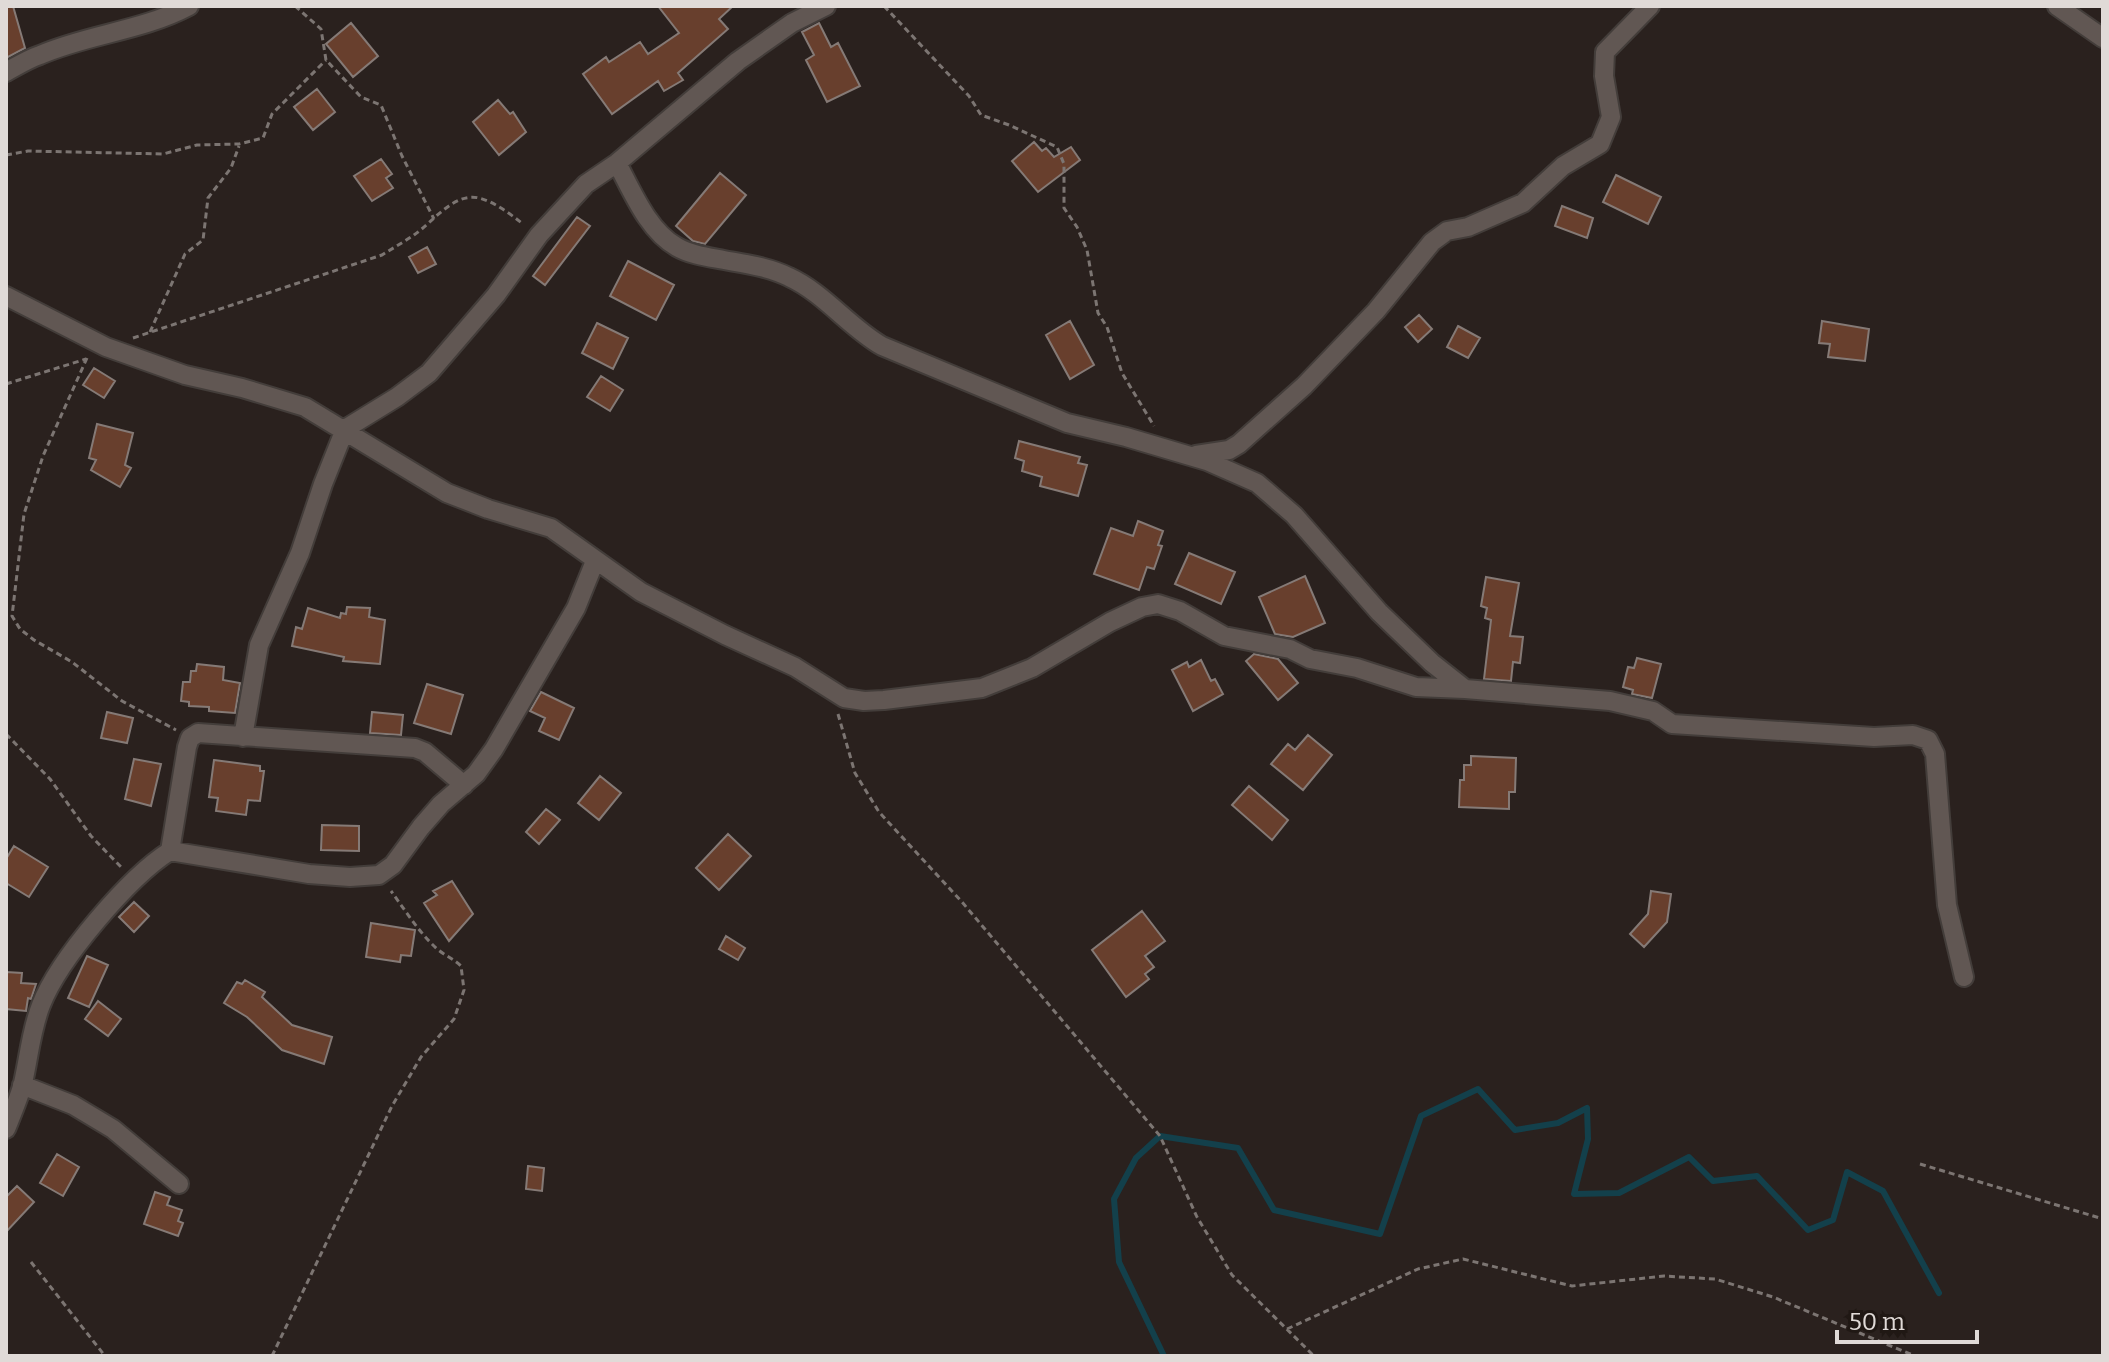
<svg xmlns="http://www.w3.org/2000/svg" width="2109" height="1362" font-family="Bitter,serif">
	<style>
		.lines { fill: none; stroke-linecap: round; stroke-linejoin: round }
		.stream { stroke: #13404b; stroke-width: 6 }
		.building { fill: #683f2d; stroke: #857a76; stroke-width: 2 }
		.minor-casing { stroke: #433d3a; stroke-width: 22 }
		.path { stroke: #7c7572; stroke-width: 3; stroke-dasharray: 6 4; stroke-linecap: butt }
		.minor { stroke: #615753; stroke-width: 18 }
	</style>
	<rect width="100%" height="100%" fill="#2a211e"/>
	<g class="lines">
		<path class="stream" d="M1164,1356L1119,1262L1114,1199L1136,1158L1160,1136L1238,1148L1274,1210L1380,1234L1421,1116L1478,1089L1515,1130L1558,1123L1587,1108L1588,1139L1574,1194L1619,1193L1689,1157L1713,1181L1757,1176L1808,1230L1833,1220L1847,1172L1883,1191L1939,1293"/>
	</g>
	<path class="building" d="M6,6H13L25,48L6,58Z
		M658,6H733L719,19L728,29L678,73L683,80L664,91L658,81L612,114L583,74L606,57L609,62L640,42L648,54L679,33Z
		M351,23L378,56L353,77L326,44Z
		M819,23L831,47L838,43L860,86L827,102L806,60L814,55L802,32Z
		M317,89L335,112L313,130L294,107Z
		M498,100L510,114L513,112L526,132L499,155L473,122Z
		M1034,142L1042,151L1046,148L1054,157L1071,147L1080,160L1038,192L1012,161Z
		M381,159L392,174L386,178L393,188L372,201L354,176Z
		M720,173L746,195L705,244L693,241L676,226Z
		M1616,175L1661,197L1648,224L1603,202Z
		M1562,206L1593,218L1587,238L1555,226Z
		M577,217L590,226L545,285L533,276Z
		M427,247L436,264L418,273L409,257Z
		M628,261L674,285L656,320L610,296Z
		M1419,315L1432,329L1418,342L1405,327Z
		M1070,321L1094,365L1070,379L1046,335Z
		M1822,321L1869,329L1865,361L1828,357L1830,344L1819,343Z
		M597,323L628,338L613,369L582,353Z
		M1458,326L1480,338L1468,358L1447,347Z
		M94,368L115,381L104,398L83,385Z
		M601,376L623,390L610,411L587,397Z
		M97,424L133,433L125,465L131,468L120,487L91,470L96,460L89,458Z
		M1019,441L1080,457L1078,463L1087,465L1078,496L1040,486L1042,477L1022,471L1024,461L1015,458Z
		M1138,521L1163,531L1158,545L1162,546L1154,569L1147,567L1139,590L1094,574L1111,528L1133,536Z
		M1189,553L1235,572L1221,604L1175,584Z
		M1305,576L1325,623L1293,637L1275,634L1259,597Z
		M1486,577L1519,583L1510,636L1523,637L1520,663L1513,662L1511,681L1484,679L1491,620L1485,618L1487,608L1481,606Z
		M347,607L370,608L369,617L385,620L380,664L343,661L344,657L292,646L296,627L302,629L308,608L340,618L341,613L346,614Z
		M1254,654L1278,659L1298,683L1278,700L1246,661Z
		M1637,658L1661,664L1652,698L1632,694L1633,690L1623,687L1628,667L1634,668Z
		M1201,660L1211,681L1215,679L1223,694L1193,711L1172,670L1187,662L1189,667Z
		M197,664L224,667L223,680L240,683L235,713L209,711V707L189,706V702L181,701L183,682H190L191,671H196Z
		M427,684L463,695L451,734L414,723Z
		M541,692L574,708L559,740L539,731L545,718L530,711Z
		M107,712L133,718L127,743L101,738Z
		M372,712L403,715L401,735L370,733Z
		M1308,735L1332,755L1303,790L1271,764L1288,744L1295,750Z
		M1471,756L1516,758L1515,792H1509V809L1459,807L1460,780H1464V765H1471Z
		M134,759L161,764L151,806L125,799Z
		M214,760L260,766V771H264L260,801L248,800L246,815L216,811L218,798L209,797Z
		M600,776L621,793L599,820L578,803Z
		M1249,786L1288,820L1272,840L1232,805Z
		M546,809L560,820L539,844L526,832Z
		M322,825L359,826V851L321,850Z
		M728,834L751,856L719,890L696,868Z
		M14,846L48,867L29,897L6,883V859Z
		M452,881L473,914L449,941L424,903L437,895L433,891Z
		M1651,891L1671,894L1667,922L1644,947L1630,934L1648,914Z
		M134,902L149,916L134,932L119,917Z
		M1142,911L1165,941L1145,956L1154,967L1145,974L1149,979L1126,997L1092,950Z
		M371,923L415,930L411,956L401,955L400,962L366,957Z
		M726,936L745,948L738,960L719,949Z
		M87,956L108,965L89,1007L68,998Z
		M6,972L22,973L21,983L36,984L31,999L28,998L26,1011L6,1009Z
		M245,980L265,992L262,997L292,1025L332,1037L324,1064L282,1050L247,1017L224,1003L237,982L242,984Z
		M98,1001L121,1019L108,1036L85,1019Z
		M57,1154L79,1167L63,1196L40,1183Z
		M528,1166L544,1168L542,1191L526,1189Z
		M17,1186L34,1202L6,1232V1197Z
		M155,1192L170,1197L167,1205L182,1210L178,1221L183,1223L178,1236L144,1224Z"/>
	<g class="lines">
		<g class="minor-casing">
			<path id="minor" d="M2057,6L2103,38
				M6,72C17,66 28,59 40,55C88,34 142,31 189,6
				M617,163C632,191 648,231 677,247C691,255 708,257 724,260C746,264 769,267 789,277C824,293 849,327 882,346L1067,423L1126,437L1207,461L1257,483L1294,515L1379,612L1432,663L1465,689L1610,701L1653,711L1672,724L1874,737L1913,735L1928,740L1935,754L1947,905L1964,977
				M6,296L106,347L185,375L242,388L305,407L447,493L488,509L551,528L641,592L725,635L795,667L844,698L864,701L884,700L982,688L1032,668L1110,622L1142,607L1158,604L1180,611L1224,636L1290,649L1310,659L1357,668L1416,687L1465,689
				M1196,455L1229,450L1239,444L1304,386L1376,311L1432,242L1447,231L1468,227L1523,203L1563,166L1600,144L1611,117L1604,76L1605,52L1650,6
				M243,737L259,645L300,553L323,484L345,429L397,397L429,373L496,295L539,235L586,184L617,163L738,61L792,23L826,6
				M170,851L187,747L190,738L198,733L415,748L425,752L464,785
				M22,1085L73,1105L113,1129L179,1184
				M6,1129C12,1114 19,1098 23,1083C29,1057 31,1030 41,1005C59,959 129,877 170,851L309,874L350,877L379,875L393,865L421,827L441,804L476,774L494,749L576,608L595,561"/>
		</g>
		<path class="path" d="M295,6L321,29L326,60L361,97L381,105L402,156L434,219
			M884,6L969,96L981,115L1009,125L1057,147L1064,164V208L1077,227L1087,250L1098,313L1107,327L1122,373L1154,426
			M6,155L28,151L163,154L197,145L239,144L263,138L272,114L326,60
			M150,332L185,254L203,240L208,198L231,168L239,146
			M133,338L382,255C393,248 404,242 414,235C433,222 454,192 479,198C495,202 510,214 523,224
			M87,358L43,456L24,514L12,616L20,629L34,640L72,662L122,701L176,730
			M6,384L86,359
			M838,714L855,773L879,812L962,902L1160,1136L1197,1217L1232,1275L1314,1356
			M6,734L50,779L91,836L121,867
			M1920,1164L2103,1219
			M31,1262L105,1356
			M1287,1329L1418,1269L1463,1259L1572,1286L1664,1276L1715,1279L1773,1297L1915,1356
			M272,1356L392,1106L421,1057L454,1019L464,990L461,966C453,958 443,955 435,947C418,931 405,910 391,891"/>
		<use href="#minor" class="minor"/>
	</g>
	<rect width="2109" height="1362" fill="none" stroke="#e0dad7" stroke-width="16"/>
	<path d="M1837 1330v12h140v-12" fill="none" stroke="#e0dad7" stroke-width="4"/>
	<text x="1849" y="1330" font-size="24" fill="#e0dad7" stroke="#201814" stroke-width="6" paint-order="stroke">50 m</text>
</svg>
